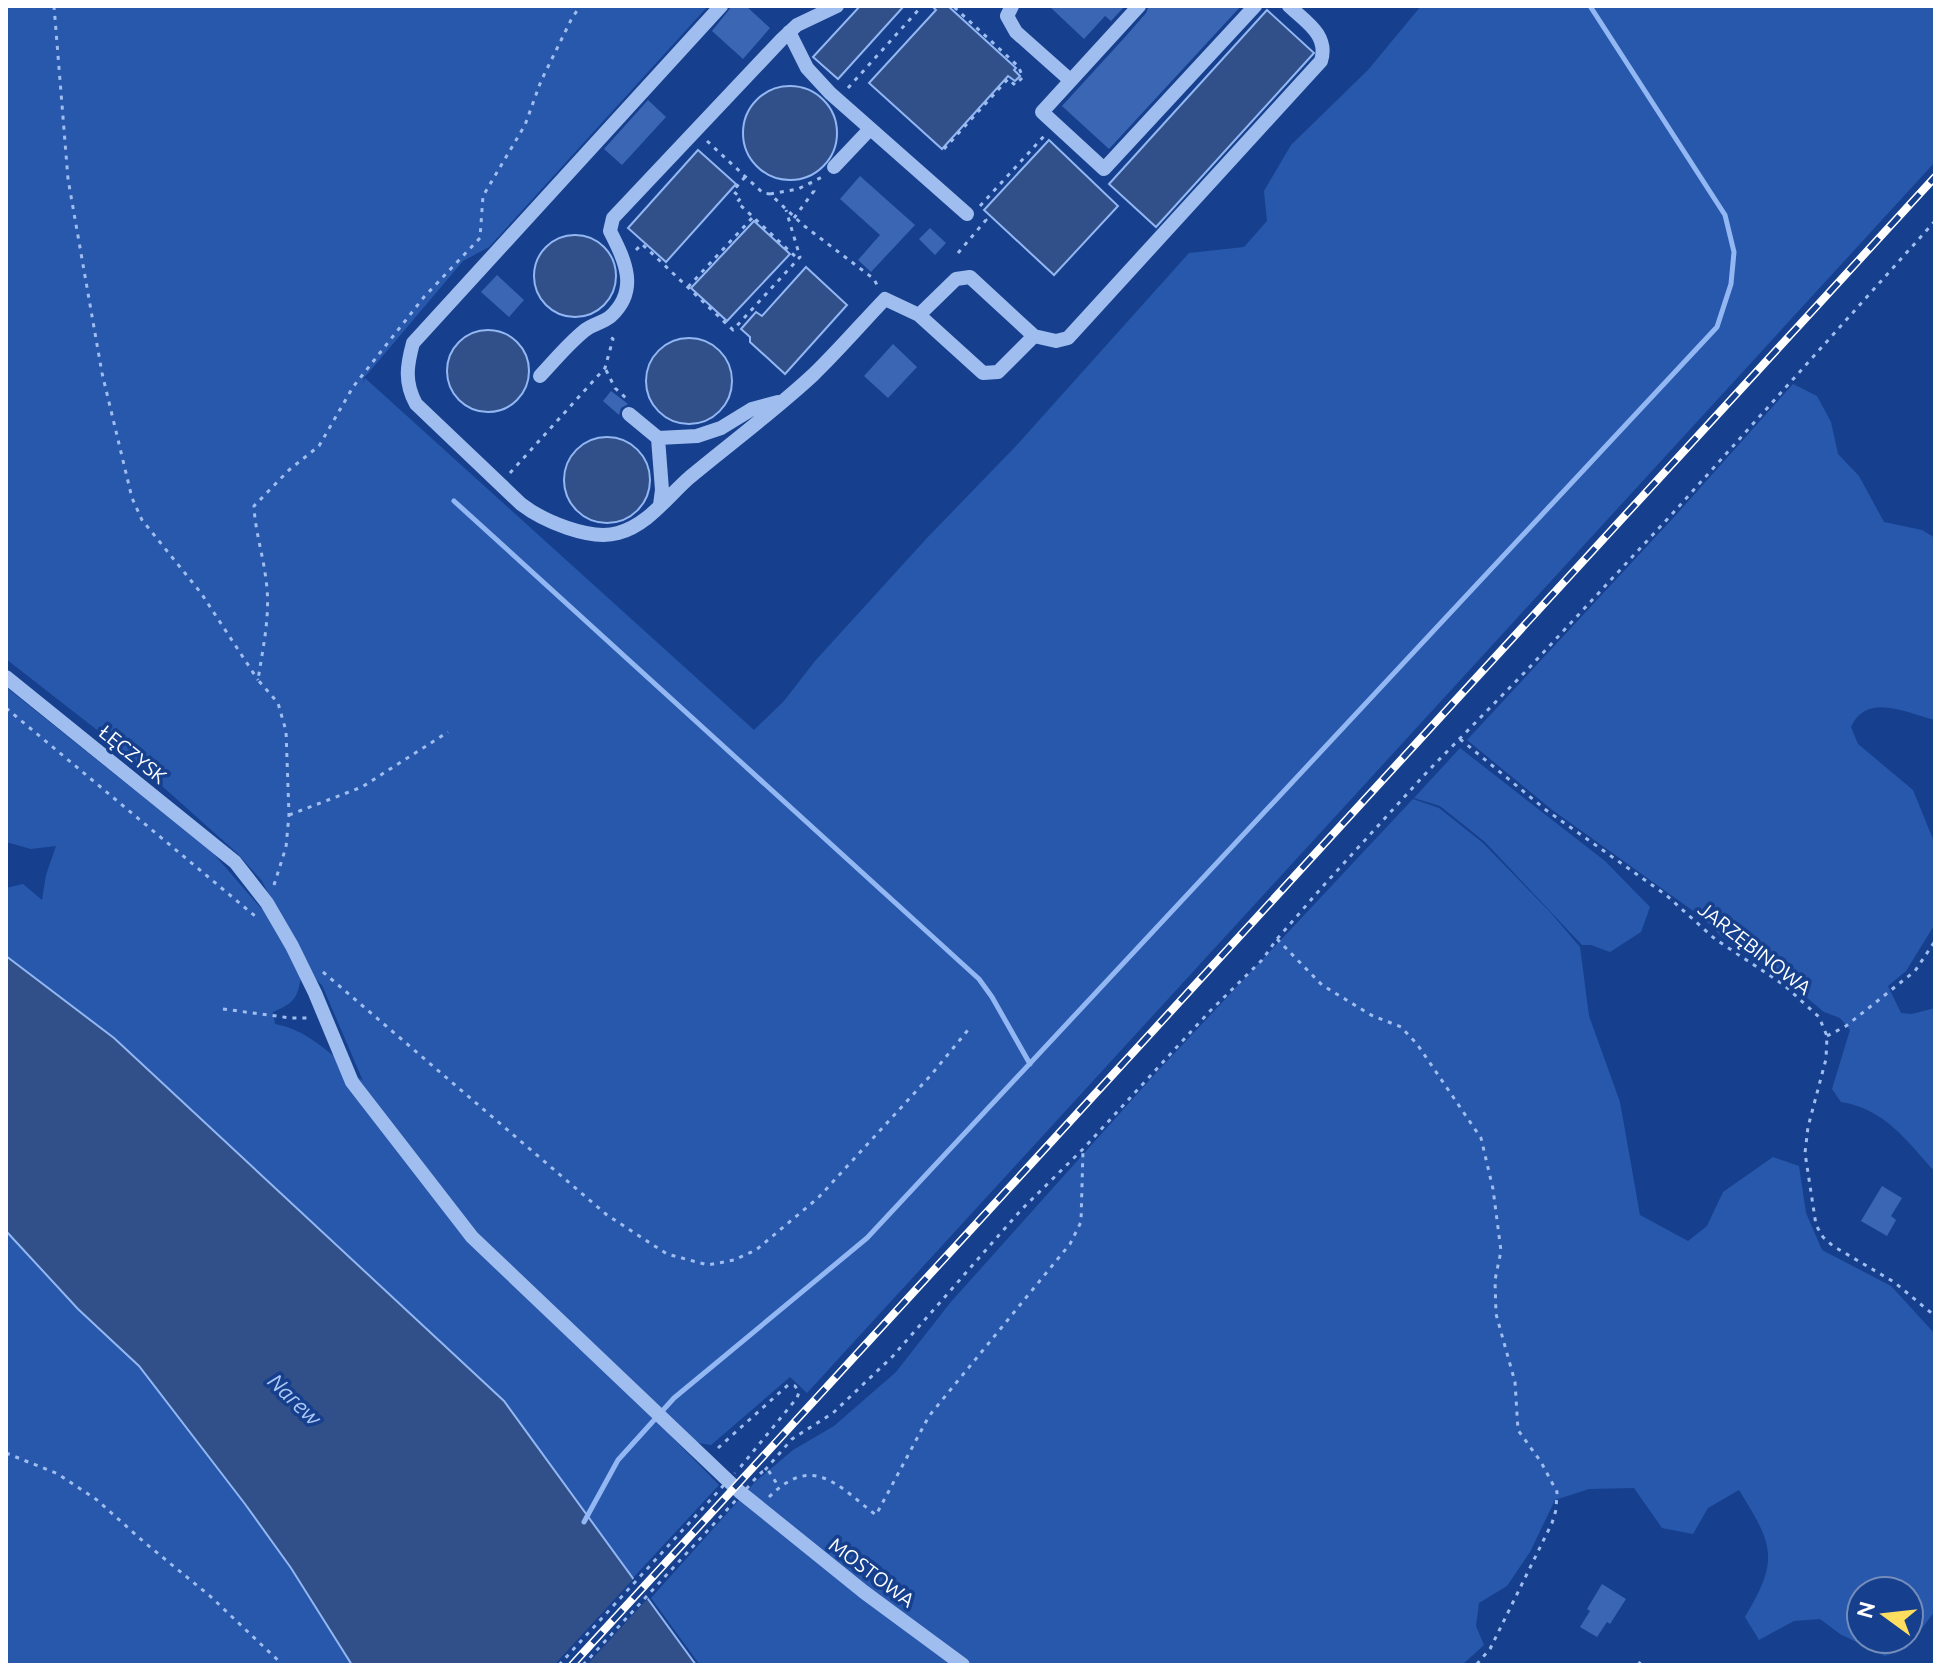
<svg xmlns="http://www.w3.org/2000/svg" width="1941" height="1671" font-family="Ubuntu,sans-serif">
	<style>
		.green { fill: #2858ac; fill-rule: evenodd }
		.water { fill: #314f89; stroke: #92b7f2; stroke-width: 2 }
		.pier { fill: #16408d }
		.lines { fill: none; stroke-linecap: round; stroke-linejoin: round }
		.stream { stroke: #92b7f2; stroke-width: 5 }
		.building { fill: #3a66b4 }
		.path { stroke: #a0bdef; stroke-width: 3; stroke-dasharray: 4 6; stroke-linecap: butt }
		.minor { stroke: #a0bdef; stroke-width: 14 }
		.rail-casing { stroke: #fff; stroke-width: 8 }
		.rail { stroke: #16408d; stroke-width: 5; stroke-dasharray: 15; stroke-linecap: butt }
		.path-bridge { stroke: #a0bdef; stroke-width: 3; stroke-dasharray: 4 6; stroke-linecap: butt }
		.labels { text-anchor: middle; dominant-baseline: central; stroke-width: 7; stroke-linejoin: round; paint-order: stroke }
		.street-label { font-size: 20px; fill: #fff; stroke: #16408d }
		.water-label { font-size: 22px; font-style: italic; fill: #acc8f7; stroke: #16408d }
	</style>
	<rect width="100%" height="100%" fill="#16408d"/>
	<path class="green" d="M6,6H708L489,247L463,261L364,378L363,384L365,378L754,730L784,701L815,661L927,538L1015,447L1189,253L1244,247L1267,221L1264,191L1291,145L1368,70L1421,6H1935V162L807,1393L790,1377L711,1445L674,1439L719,1485L632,1579L504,1401L114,1038L6,956V888L23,884L42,900L46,875L56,846L31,849L6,842V687L213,853L259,906L286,929L262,881L237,853L115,744L6,659ZM303,968L322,985L363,1081C336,1060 311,1030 275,1024L273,1012C300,1001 297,994 303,968Z
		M1793,384L1817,396L1831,422L1838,454L1859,476L1884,522L1922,530L1935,538V720C1906,713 1867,692 1851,727L1858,744L1913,790L1935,844V924L1906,971L1888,986L1901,1013L1912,1014L1935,1008V1172C1906,1140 1885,1109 1841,1102L1832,1089L1850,1030L1840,1018L1824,1012L1787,981L1721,936L1703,918L1551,809L1467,740L1675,516Z
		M1460,748L1605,861L1650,907L1641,932L1610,952L1591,945H1582L1485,842L1440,806L1414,798Z
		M1413,799L1439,808L1483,843L1550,912L1580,947L1589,1016L1620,1102L1640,1215L1688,1241L1707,1226L1723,1192L1773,1157L1799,1166L1806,1213L1822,1250L1891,1286L1935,1334V1611L1907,1648L1885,1656L1840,1634L1820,1619L1794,1621L1759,1640L1745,1617C1780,1559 1773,1545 1739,1490L1708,1508L1693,1534L1662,1528L1634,1488L1589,1489L1555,1500L1530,1552L1507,1586L1479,1603L1476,1626L1484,1645L1462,1665H700L651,1598L756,1481L793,1450L834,1426L896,1372L950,1303L1155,1074ZM1861,1591H1909V1639H1861Z
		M6,1231L78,1309L139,1366L245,1504L291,1568L352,1665H6Z"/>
	<path class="water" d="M860,6H904L838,79L813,57Z
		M932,6H948L1016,68L1014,70L1020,76L1015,81L1008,76L942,149L869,83L936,10Z
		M1267,10L1314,53L1156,227L1109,184Z
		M743 133a47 47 0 1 1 94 0a47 47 0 1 1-94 0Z
		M1049,140L1118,206L1054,275L984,210Z
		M698,150L736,184L666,262L628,228Z
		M754,221L790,254L727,321L691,288Z
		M534 276a41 41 0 1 1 82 0a41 41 0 1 1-82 0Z
		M806,267L847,305L785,374L750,342V337L741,329L756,312L762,316Z
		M447 371a41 41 0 1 1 82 0a41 41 0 1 1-82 0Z
		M646 381a43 43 0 1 1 86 0a43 43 0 1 1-86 0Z
		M564 480a43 43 0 1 1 86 0a43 43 0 1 1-86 0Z
		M6,956L114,1038L504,1401L696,1665H352L291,1568L245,1504L139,1366L78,1309L6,1231Z"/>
	<path class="pier" d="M636,1576L650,1596L587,1665H554Z"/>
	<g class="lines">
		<path class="stream" d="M454,501L979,979L992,997L1030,1064
			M584,1522L618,1460L674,1398L867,1238L1717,327L1731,284L1734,252L1725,215L1590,6"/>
	</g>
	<path class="building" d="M732,6H746L770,28L743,59L712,31Z
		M1049,6H1125L1111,21L1105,16L1084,39Z
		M1149,6H1241L1109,149L1062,106L1126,36L1146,13Z
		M648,100L666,117L622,165L604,149Z
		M860,176L915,225L871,272L858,260L880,235L840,199Z
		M930,228L946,243L935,255L919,239Z
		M497,275L524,300L509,317L481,292Z
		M893,344L917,367L888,398L864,376Z
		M611,391L628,404L621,408L619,415L603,401Z
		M1882,1186L1902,1198L1891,1216L1896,1220L1887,1236L1861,1221Z
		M1602,1584L1626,1599L1610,1624L1607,1622L1597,1637L1580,1627L1590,1611L1587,1609Z"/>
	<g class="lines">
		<path class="path" d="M54,6L68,179L102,373L132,498L142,520L201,593L258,680
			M848,88L922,6
			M707,141L763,193L770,194L803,225L874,279L877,285
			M944,149L1008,79L1015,85L1023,77L1018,66L953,6
			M745,177L733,191L741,198L737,202L798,259
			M770,194L798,189L822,177
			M980,206L1045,135
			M794,218L814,191L811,185
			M636,250L642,244L733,330L800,257L786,210
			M958,253L986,220L982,217
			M688,287L753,217
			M606,370L615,388L627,399
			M510,473L605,368L613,339L609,336
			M6,708L255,916
			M1460,739L1546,810L1666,895L1715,939L1784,985L1819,1017L1827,1036L1826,1059L1808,1127L1805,1153L1816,1225L1823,1237L1833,1246L1894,1282L1935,1316
			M289,815L362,787L448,732
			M274,885L286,847L289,815L286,731L278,703L258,680C263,647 271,613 266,580C263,554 255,531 254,506L289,470L319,446L353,387L424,297L480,238L483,196L525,125L541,81L571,20L580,6
			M1277,939L1322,985L1371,1015L1401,1027L1417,1044L1481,1138L1493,1189L1501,1251L1495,1280L1496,1314L1515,1382L1518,1430L1541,1462L1557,1492L1556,1510L1552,1523L1490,1649L1476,1665
			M323,972L607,1215L667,1254L708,1265L734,1260L756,1250L818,1198L931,1075L968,1030
			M223,1009L291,1018H310
			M1827,1036L1846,1026L1915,971L1935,941
			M718,1448L788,1385L795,1386L799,1392L797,1398L738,1470
			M6,1453L58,1474L97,1500L144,1542L210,1596L283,1665
			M765,1470L792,1439L833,1413L893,1356L1021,1210L1083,1149L1210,1011L1262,960L1277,939L1324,885L1428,771L1528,669L1673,513L1935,221
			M753,1481L762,1472L768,1470L779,1487
			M769,1497C813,1453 837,1485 876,1515L929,1416L1070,1244L1081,1222L1083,1149
			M1638,1665L1641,1661"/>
		<path class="minor" d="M721,6L413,343C407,365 404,382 416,404L521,504C543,521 590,541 618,533C648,525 667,497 690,477C731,443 774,411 813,375C838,351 861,324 885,299L919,315L956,279L970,277L1034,336L1056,341L1068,338L1321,61C1329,35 1306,22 1289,6
			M1012,6L1007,16L1016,32L1070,80
			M1139,6L1042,112L1104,169L1255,6
			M789,32L807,68L830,93L967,214
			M834,167L870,129
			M919,315L983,373L998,372L1034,336
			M540,376C554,361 568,344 584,331C592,324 603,323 611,316C640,289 624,259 610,231L613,218L782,39L797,25L837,6
			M629,414L658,438L662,490L660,505
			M658,438L697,436L721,428L752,409L778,402
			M6,677L235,862L267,903L292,946L315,993L352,1082L472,1237L740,1492L864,1592L963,1665"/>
		<g class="rail-casing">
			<path id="rail" d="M572,1665L1935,177"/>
		</g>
		<use href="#rail" class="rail"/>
		<path class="path-bridge" d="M559,1665L735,1473
			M583,1665L749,1486"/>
	</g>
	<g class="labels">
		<g class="street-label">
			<text transform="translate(133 754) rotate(39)">ŁĘCZYSK</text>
			<text transform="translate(1755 948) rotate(38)">JARZĘBINOWA</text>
			<text transform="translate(872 1572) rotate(37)">MOSTOWA</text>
		</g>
		<g class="water-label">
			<text transform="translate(295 1399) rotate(44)">Narew</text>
		</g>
	</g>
	<rect width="1941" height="1671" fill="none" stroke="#ffffff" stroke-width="16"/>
	<g transform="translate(1885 1615) rotate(285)"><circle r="38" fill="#16408d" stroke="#738cbb" stroke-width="2"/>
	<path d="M0-6L14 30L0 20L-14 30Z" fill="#ffde5f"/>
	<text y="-12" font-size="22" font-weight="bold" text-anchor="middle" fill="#ffffff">N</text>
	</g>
</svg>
